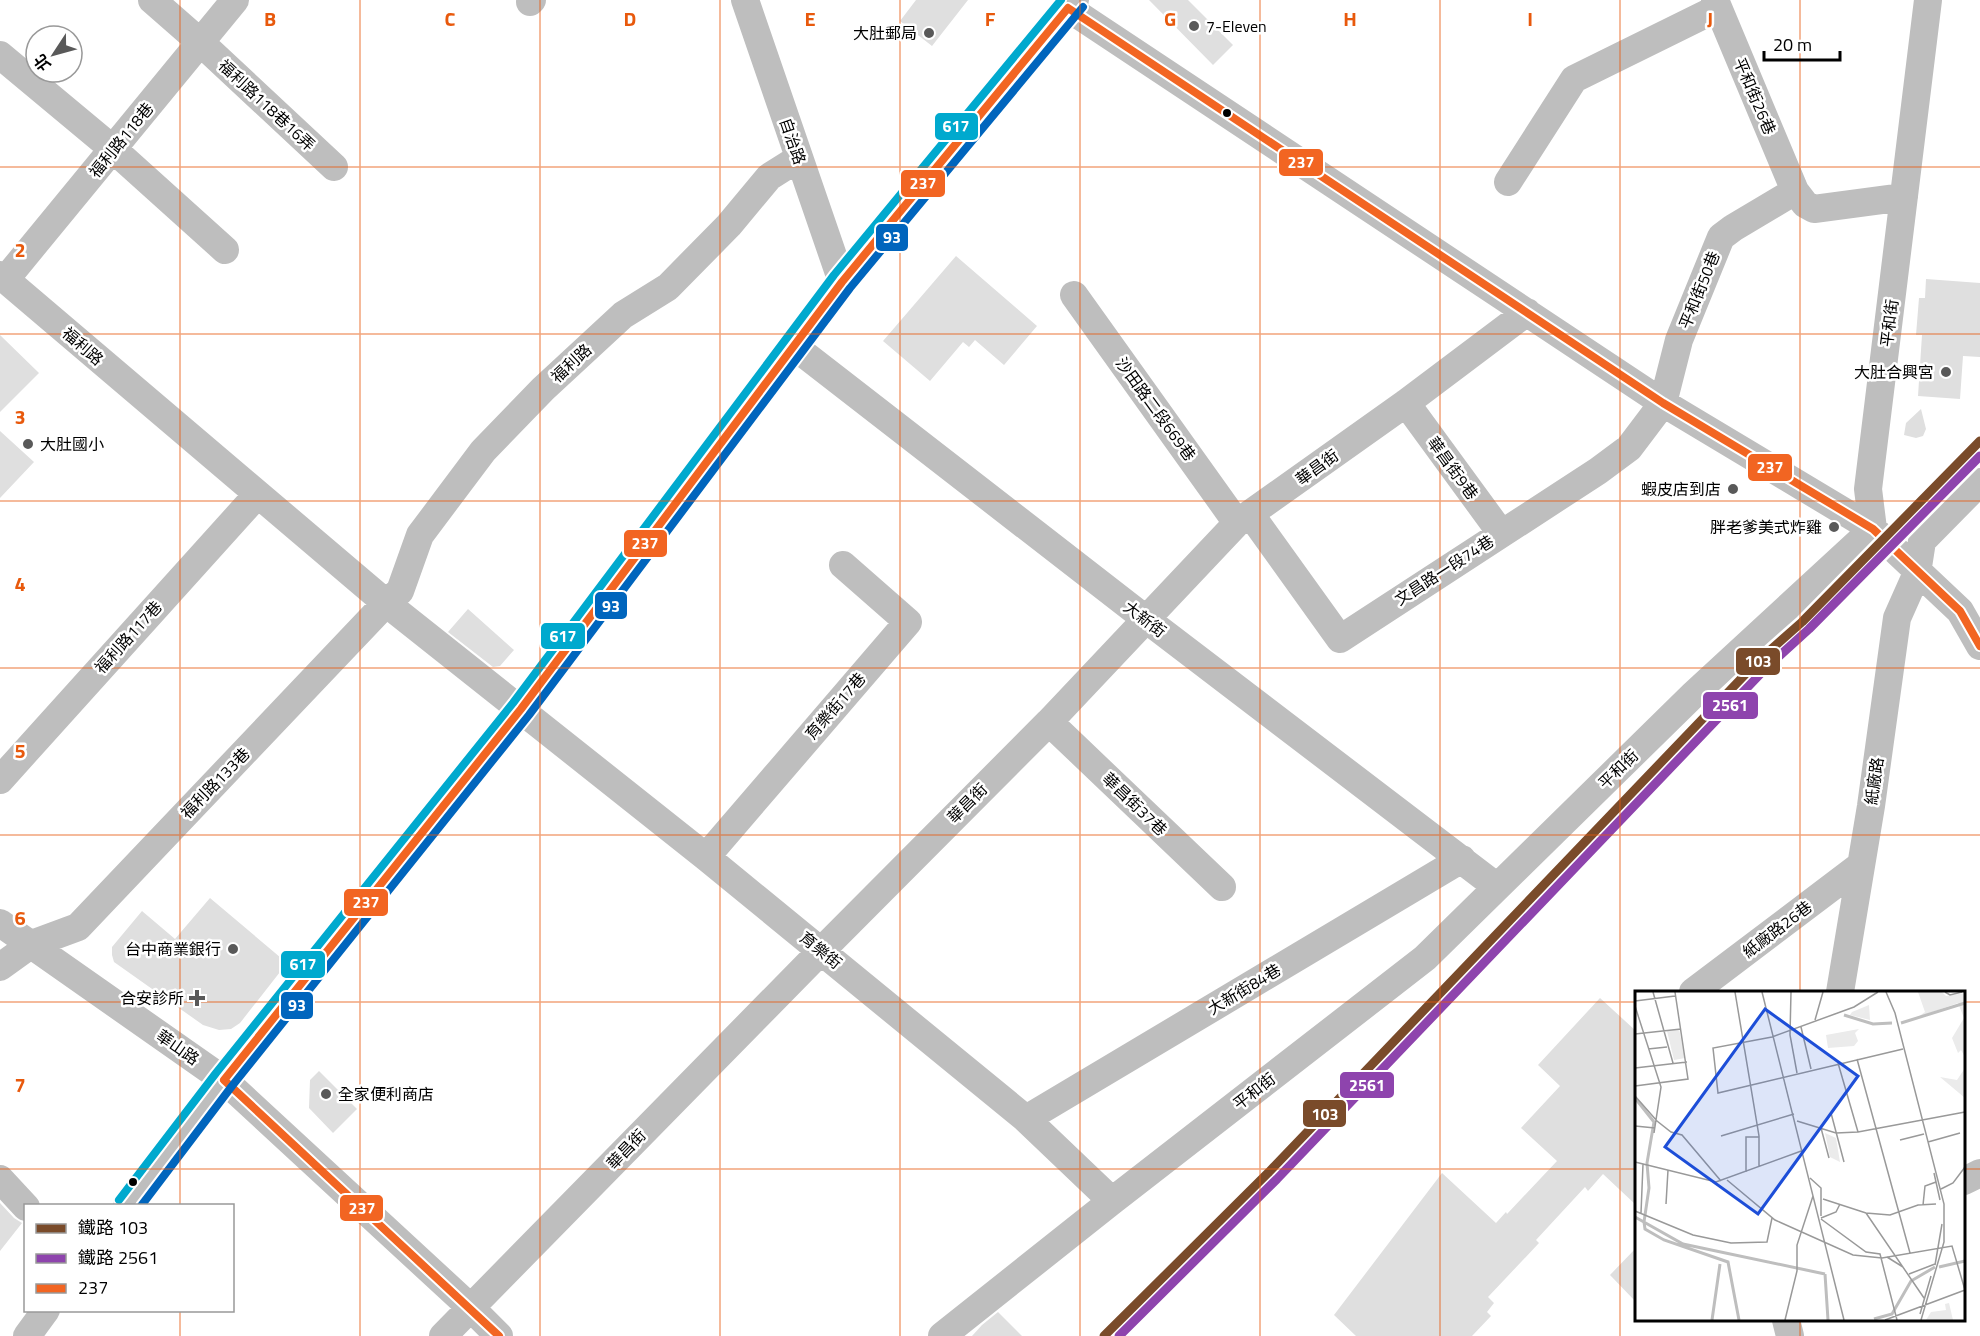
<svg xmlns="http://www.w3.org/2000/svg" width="1980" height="1336" font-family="'Titillium Web','Noto Sans TC',sans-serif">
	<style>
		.building { fill: #dfdfdf }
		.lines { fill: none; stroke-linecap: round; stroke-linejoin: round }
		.minor { stroke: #bebebe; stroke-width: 28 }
		.bus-1-casing { stroke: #fff; stroke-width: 12 }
		.bus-2-casing { stroke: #fff; stroke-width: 12 }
		.bus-3-casing { stroke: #fff; stroke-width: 12 }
		.bus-1 { stroke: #f26522; stroke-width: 8 }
		.bus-2 { stroke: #0065bd; stroke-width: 8 }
		.bus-3 { stroke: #00a9ce; stroke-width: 8 }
		.rail-1-casing { stroke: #fff; stroke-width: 14 }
		.rail-2-casing { stroke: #fff; stroke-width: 14 }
		.rail-1 { stroke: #7a4b2a; stroke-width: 9 }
		.rail-2 { stroke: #8e44ad; stroke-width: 9 }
		.grid { fill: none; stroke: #e8590c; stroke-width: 1.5; stroke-opacity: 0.55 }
		.poi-dot { fill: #595959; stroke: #fff; stroke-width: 2 }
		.bus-dot { fill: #000; stroke: #fff; stroke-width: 2 }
		.labels { text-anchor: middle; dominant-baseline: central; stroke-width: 5; stroke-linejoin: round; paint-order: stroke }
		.poi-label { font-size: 16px; fill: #000; stroke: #fff; text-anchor: end }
		.street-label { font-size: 16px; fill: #000; stroke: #fff }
		.inset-river { fill: none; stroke: #bebebe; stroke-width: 3 }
		.inset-road { fill: none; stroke: #999; stroke-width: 1.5 }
		.view { fill: #1d4ed8; fill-opacity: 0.15; stroke: #1d4ed8; stroke-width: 3 }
		.inset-edge { fill: none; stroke: #000; stroke-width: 3 }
		.grid-label { font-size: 20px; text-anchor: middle; font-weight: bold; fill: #e8590c; stroke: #fff; stroke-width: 5; stroke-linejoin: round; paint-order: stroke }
		.line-badge { stroke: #fff; stroke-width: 2 }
		.badge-label { font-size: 16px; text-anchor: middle; font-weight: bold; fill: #fff }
	</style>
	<rect width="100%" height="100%" fill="#fff"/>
	<path class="building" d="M916,0H968L932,46L900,21Z
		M1149,0H1188L1233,45L1213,65Z
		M956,256L1037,326L1004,365L975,340L969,347L963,342L930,381L883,341Z
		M1926,279L1980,283V357L1963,356L1960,399L1918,396L1922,335H1916L1919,298H1925Z
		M0,335L39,373L0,412Z
		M1921,409L1926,429L1923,436L1916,438L1904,435L1906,423Z
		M0,431L34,462L0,498Z
		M468,609L514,650L500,666L493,667L448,632Z
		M210,898L287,963L240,1023L231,1029L219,1030L203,1025L114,962L112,955V947L142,911L175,939Z
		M1600,998L1636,1031V1205L1603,1174L1588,1191L1585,1187L1536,1240L1539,1243L1488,1297L1494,1303L1487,1312L1491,1316L1472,1336H1356L1334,1315L1442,1173L1496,1223L1506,1212L1507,1214L1557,1161L1521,1128L1560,1086L1538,1065Z
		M319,1071L357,1109L333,1133L309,1108L310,1080Z
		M0,1203L14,1218L22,1223L0,1251Z
		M1636,1248V1302L1610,1275Z
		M998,1312L1022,1336H972L982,1325Z"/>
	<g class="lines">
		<path class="minor" d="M152,0L200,42L334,167
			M745,0L842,282
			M1715,0L1795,191L1805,204L1814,209L1904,197
			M530,2L532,0
			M1068,8L1663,403L1873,529L1960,611L1980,646
			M0,55L114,150L225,250
			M1508,182L1574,79L1718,8
			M0,275L386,603L706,857L1026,1119L1112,1201
			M5,280L235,0
			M1074,295L1237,523
			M795,347L1147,620L1497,887
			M1406,403L1501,533
			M1251,515L1340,639L1598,471L1629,448L1663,403L1679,340L1721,237L1733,228L1795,191
			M1049,722L1222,887
			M0,780L257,495
			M706,857L908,622L843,565
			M0,923L224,1080L471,1308L499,1336
			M0,967L32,944L78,927L386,603L400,591L420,535L483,451L543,389L623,315L668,287L729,225L769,177L799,158
			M1693,992L1861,865
			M1840,992L1871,806L1897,618L1917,573L1922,541L1980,482
			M1026,1119L1462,859
			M0,1179L26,1207
			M1964,1181L1980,1173
			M127,1206L224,1080L521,709L795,347L842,282L1075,0
			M1786,1320L1790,1336
			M27,1336L46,1310
			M443,1336L822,950L1049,722L1237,523L1406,403L1527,312
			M942,1336L1112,1201L1425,958L1694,694L1873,529L1868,489L1928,0"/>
		<g class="bus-1-casing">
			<path id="bus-1" d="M1068,8L1663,403L1873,529L1960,611L1980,646
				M224,1080L521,709L842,282L1068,8
				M224,1080L499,1336"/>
		</g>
		<g class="bus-2-casing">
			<path id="bus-2" d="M141,1206L232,1086L529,715L850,288L1083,7"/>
		</g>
		<g class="bus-3-casing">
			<path id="bus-3" d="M119,1200L216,1073L513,703L834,275L1061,0"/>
		</g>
		<use href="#bus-1" class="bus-1"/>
		<use href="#bus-2" class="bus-2"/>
		<use href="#bus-3" class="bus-3"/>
		<g class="rail-1-casing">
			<path id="rail-1" d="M1104,1336L1269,1172L1759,660L1802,622L1980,441"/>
		</g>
		<g class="rail-2-casing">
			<path id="rail-2" d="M1119,1336L1277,1179L1766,668L1809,629L1980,456"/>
		</g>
		<use href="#rail-1" class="rail-1"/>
		<use href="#rail-2" class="rail-2"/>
	</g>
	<path class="grid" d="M180,0V1206M360,0V1336M540,0V1336M720,0V1336M900,0V1336M1080,0V1336M1260,0V1336M1440,0V1336M1620,0V1336M1800,0V992M0,167H1980M0,334H1980M0,501H1980M0,668H1980M0,835H1980M0,1002H1636M1964,1002H1980M0,1169H1636M1964,1169H1980M180,1310V1336M1800,1320V1336"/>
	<g class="poi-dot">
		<circle cx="1194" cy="26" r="6"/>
		<circle cx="929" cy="33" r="6"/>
		<circle cx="1946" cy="372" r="6"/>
		<circle cx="28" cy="444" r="6"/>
		<circle cx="1733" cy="489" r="6"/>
		<circle cx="1834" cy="527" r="6"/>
		<circle cx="233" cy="949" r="6"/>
		<path d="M194 989h6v6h6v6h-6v6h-6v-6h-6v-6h6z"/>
		<circle cx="326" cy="1094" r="6"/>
	</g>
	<g class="bus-dot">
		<circle cx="1227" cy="113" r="5"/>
		<circle cx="133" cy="1182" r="5"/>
	</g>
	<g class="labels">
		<g class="poi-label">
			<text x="1206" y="26" text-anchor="start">7-Eleven</text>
			<text x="917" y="33">大肚郵局</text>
			<text x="1934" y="372">大肚合興宮</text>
			<text x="40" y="444" text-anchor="start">大肚國小</text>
			<text x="1721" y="489">蝦皮店到店</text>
			<text x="1822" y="527">胖老爹美式炸雞</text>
			<text x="221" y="949">台中商業銀行</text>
			<text x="184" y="998">合安診所</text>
			<text x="338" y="1094" text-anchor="start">全家便利商店</text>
		</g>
		<g class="street-label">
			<text transform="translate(1755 96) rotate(67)">平和街26巷</text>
			<text transform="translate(267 105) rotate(43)">福利路118巷16弄</text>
			<text transform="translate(121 140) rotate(-51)">福利路118巷</text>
			<text transform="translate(793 141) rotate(71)">自治路</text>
			<text transform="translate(1699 290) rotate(-68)">平和街50巷</text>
			<text transform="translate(1889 323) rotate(-83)">平和街</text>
			<text transform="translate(83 346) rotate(41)">福利路</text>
			<text transform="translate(571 363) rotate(-43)">福利路</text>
			<text transform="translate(1156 409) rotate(54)">沙田路二段669巷</text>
			<text transform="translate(1317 467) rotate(-36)">華昌街</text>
			<text transform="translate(1453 468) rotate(54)">華昌街9巷</text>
			<text transform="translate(1444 570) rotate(-33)">文昌路一段74巷</text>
			<text transform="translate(1145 619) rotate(37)">大新街</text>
			<text transform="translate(128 637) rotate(-48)">福利路117巷</text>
			<text transform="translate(835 706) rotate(-49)">育樂街17巷</text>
			<text transform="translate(1618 769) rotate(-44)">平和街</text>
			<text transform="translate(1874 781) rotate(-82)">紙廠路</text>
			<text transform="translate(215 783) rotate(-46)">福利路133巷</text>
			<text transform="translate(967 803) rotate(-45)">華昌街</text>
			<text transform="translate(1135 804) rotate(44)">華昌街37巷</text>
			<text transform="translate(1777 929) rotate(-37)">紙廠路26巷</text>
			<text transform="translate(821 950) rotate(39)">育樂街</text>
			<text transform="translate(1244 989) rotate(-31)">大新街84巷</text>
			<text transform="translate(178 1047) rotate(35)">華山路</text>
			<text transform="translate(1254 1091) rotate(-38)">平和街</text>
			<text transform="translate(626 1149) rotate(-46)">華昌街</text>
		</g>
	</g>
	<g transform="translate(1635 991)">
		<rect width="330" height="330" fill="#fff"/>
		<path d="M283,1H307L311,5L330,2V66L326,59L323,62L317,47L329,27L323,12L283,26L290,21ZM234,14L235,29L215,24L217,21ZM44,38L50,67L39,69L32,40ZM224,38L220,42L223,50L219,55L193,57L191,44ZM330,77V107L305,86L322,89ZM190,142L201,147L205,171L195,166ZM314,312L318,329H291L296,321L311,319L310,313Z" fill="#ebebeb"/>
		<path class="inset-river" d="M209,24L238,33L257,32M266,32L330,12M0,107L19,131L12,172L14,197L9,231M0,226L48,253L190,283M9,231L10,238L29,249L93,271L104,329M304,276L330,270M190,283L193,329M239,328L257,323L276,290L300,276M77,329L85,273"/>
		<path class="inset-road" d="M18,1L38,72M100,1L124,145V176M127,1L209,329M156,1L155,44L162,82M243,1L219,16L137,46L78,57L83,102L268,58M251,1L260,22L309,213V251L286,329M310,1L315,4L327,1M0,10L40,5M0,15L26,96L19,142M180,29L188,1M166,36L176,78M0,43L46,38M13,58L32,56M222,68L275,262M203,72L223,141M0,77L52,71M0,95L53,88L40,1M0,105L22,130L36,141L47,144L86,190M196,122L209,171M162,130L201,142L223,141L330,121M0,135L20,137M186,137L194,167M86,145L159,123M265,149L289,143M293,151L325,142M0,171L81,191L169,159M111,181V146H124M299,182L305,209M175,187L186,197V225M92,189L140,229L218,264L247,267L317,255L330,299M306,198L318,192L330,176M188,208L231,222L255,224L283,214L301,213M31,213L33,179M288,214L290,195L301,191M0,220L58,244L96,252L132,251L137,227M6,222L8,173M231,222L289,307M186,227L201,221L205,213M186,228L231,261L245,263L262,329M252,266L268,276M300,274L307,233M274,283L300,273M285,323L296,285M150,329L162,280V254L178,205M250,329L330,299"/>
		<path class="view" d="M130,18L223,85L123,223L30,156Z"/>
		<rect width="330" height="330" class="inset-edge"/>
	</g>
	<g class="grid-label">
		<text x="270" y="26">B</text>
		<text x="450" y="26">C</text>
		<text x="630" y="26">D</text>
		<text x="810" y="26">E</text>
		<text x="990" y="26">F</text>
		<text x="1170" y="26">G</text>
		<text x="1350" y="26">H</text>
		<text x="1530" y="26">I</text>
		<text x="1710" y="26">J</text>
		<text x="20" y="257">2</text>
		<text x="20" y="424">3</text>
		<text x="20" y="591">4</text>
		<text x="20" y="758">5</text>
		<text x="20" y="925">6</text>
		<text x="20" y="1092">7</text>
	</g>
	<g class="line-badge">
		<rect x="934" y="112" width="45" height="29" rx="6" fill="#00a9ce"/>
		<rect x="1278" y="148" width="46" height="29" rx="6" fill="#f26522"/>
		<rect x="900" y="169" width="46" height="29" rx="6" fill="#f26522"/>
		<rect x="875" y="223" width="34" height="29" rx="6" fill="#0065bd"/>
		<rect x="1747" y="453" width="46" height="29" rx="6" fill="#f26522"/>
		<rect x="623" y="529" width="45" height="29" rx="6" fill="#f26522"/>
		<rect x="594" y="591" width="34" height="29" rx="6" fill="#0065bd"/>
		<rect x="540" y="622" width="46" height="28" rx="6" fill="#00a9ce"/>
		<rect x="1735" y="647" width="46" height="29" rx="6" fill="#7a4b2a"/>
		<rect x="1702" y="691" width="57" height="29" rx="6" fill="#8e44ad"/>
		<rect x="343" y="888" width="46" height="29" rx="6" fill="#f26522"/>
		<rect x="280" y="950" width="46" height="29" rx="6" fill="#00a9ce"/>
		<rect x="280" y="991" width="34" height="29" rx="6" fill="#0065bd"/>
		<rect x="1339" y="1071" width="56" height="28" rx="6" fill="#8e44ad"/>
		<rect x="1302" y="1099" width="45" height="29" rx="6" fill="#7a4b2a"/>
		<rect x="339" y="1194" width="45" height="28" rx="6" fill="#f26522"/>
	</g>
	<g class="badge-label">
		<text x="956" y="132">617</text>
		<text x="1301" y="168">237</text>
		<text x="923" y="189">237</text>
		<text x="892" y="243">93</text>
		<text x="1770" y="473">237</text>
		<text x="645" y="549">237</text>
		<text x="611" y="612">93</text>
		<text x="563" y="642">617</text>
		<text x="1758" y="667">103</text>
		<text x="1730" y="711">2561</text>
		<text x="366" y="908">237</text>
		<text x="303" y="970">617</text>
		<text x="297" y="1011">93</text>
		<text x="1367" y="1091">2561</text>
		<text x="1325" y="1120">103</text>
		<text x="362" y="1214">237</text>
	</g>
	<rect x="24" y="1204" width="210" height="108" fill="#ffffff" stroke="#999999" stroke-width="1.5"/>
	<rect x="36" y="1224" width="30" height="9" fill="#7a4b2a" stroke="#999999" stroke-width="1.5"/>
	<text x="78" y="1234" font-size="18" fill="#000000">鐵路 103</text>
	<rect x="36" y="1254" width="30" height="9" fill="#8e44ad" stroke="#999999" stroke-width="1.5"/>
	<text x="78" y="1264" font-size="18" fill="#000000">鐵路 2561</text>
	<rect x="36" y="1284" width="30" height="9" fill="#f26522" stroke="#999999" stroke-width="1.5"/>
	<text x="78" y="1294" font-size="18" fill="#000000">237</text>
	<g transform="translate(54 54) rotate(234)"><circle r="28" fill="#ffffff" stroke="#999999" stroke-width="1.5"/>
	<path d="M0-4.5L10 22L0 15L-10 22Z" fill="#595959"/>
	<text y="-9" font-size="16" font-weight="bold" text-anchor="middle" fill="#000000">北</text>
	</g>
	<path d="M1764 51v9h76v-9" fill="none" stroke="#000000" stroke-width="3"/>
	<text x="1773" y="51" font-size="18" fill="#000000" stroke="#ffffff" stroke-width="4.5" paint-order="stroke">20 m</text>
</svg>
